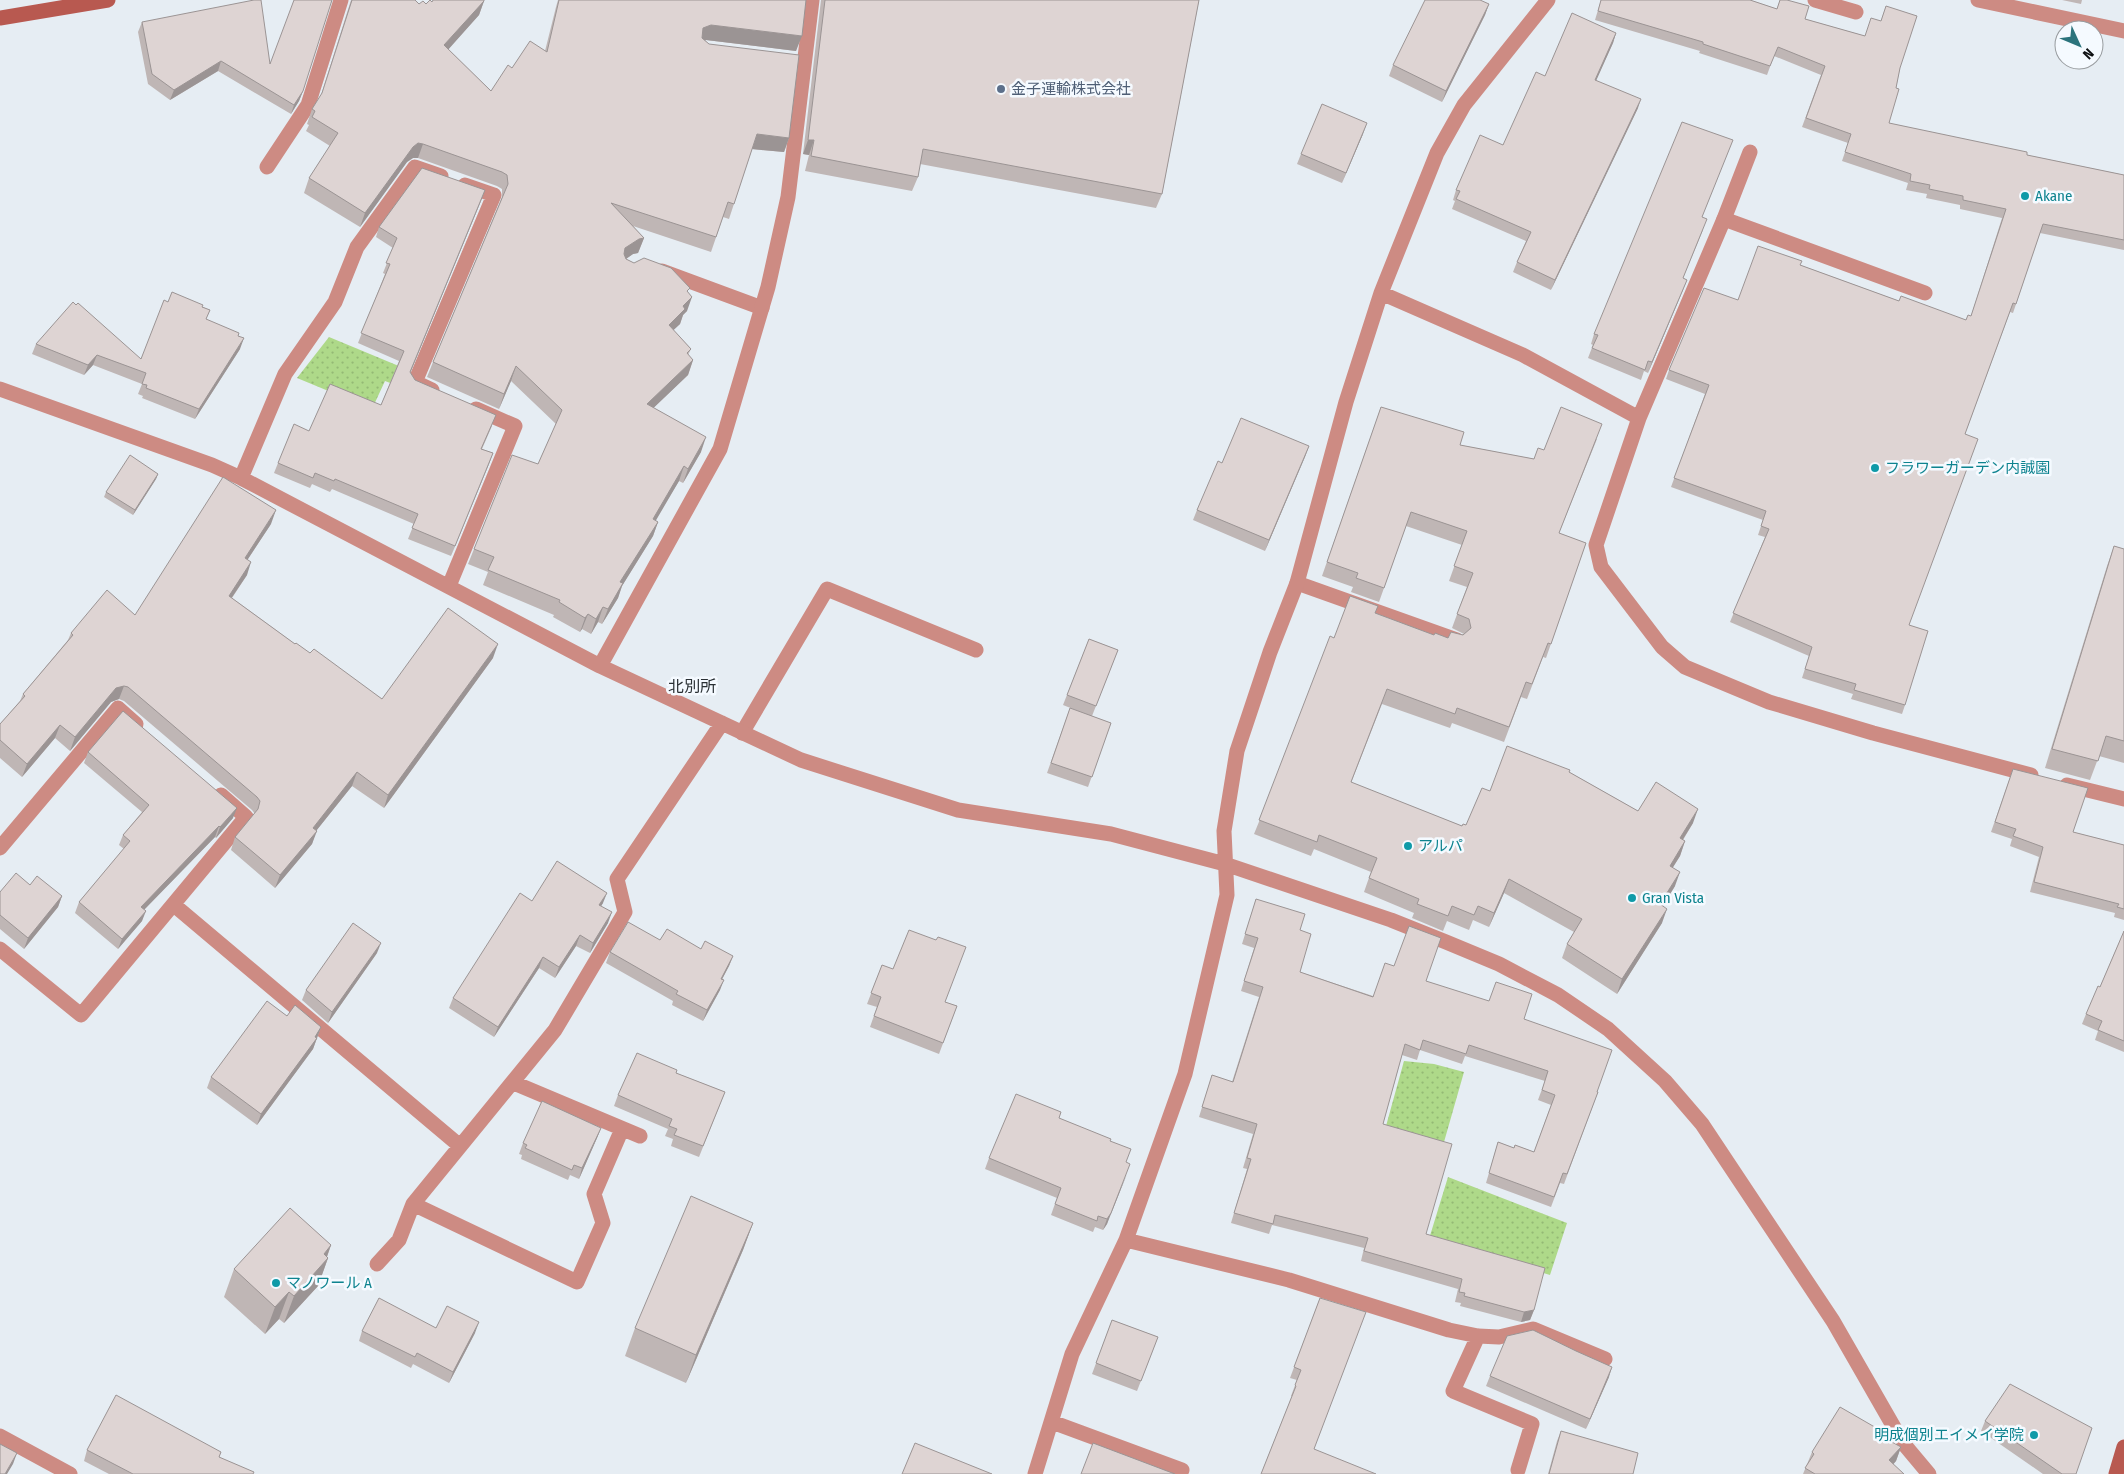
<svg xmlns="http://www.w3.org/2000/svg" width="2124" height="1474" font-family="'Fira Sans Condensed','Noto Sans JP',sans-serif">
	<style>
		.park { fill: url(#park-dots) }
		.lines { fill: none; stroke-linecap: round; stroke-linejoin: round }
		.lane { stroke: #cd8b83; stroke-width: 15 }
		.street { stroke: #cd8b83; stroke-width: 15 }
		.secondary { stroke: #b85950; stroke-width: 15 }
		.wall { fill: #bfb6b5 }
		.shaded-wall { fill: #9b9494 }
		.building { fill: #ded4d3; stroke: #9b9494 }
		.service-dot { fill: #5c6f8a; stroke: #f5faff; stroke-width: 2 }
		.culture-dot { fill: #0f9aa8; stroke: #f5faff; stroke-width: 2 }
		.labels { text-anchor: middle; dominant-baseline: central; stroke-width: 5; stroke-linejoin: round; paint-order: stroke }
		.service-label { font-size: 15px; fill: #4e5e75; stroke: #f5faff; text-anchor: start }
		.culture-label { font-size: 15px; fill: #0d838f; stroke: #f5faff; text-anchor: start }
		.neighbourhood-label { font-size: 16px; fill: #2a3034; stroke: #f5faff }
	</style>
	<defs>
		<pattern id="park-dots" width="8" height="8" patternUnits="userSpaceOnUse" patternTransform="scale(1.25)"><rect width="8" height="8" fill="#aed989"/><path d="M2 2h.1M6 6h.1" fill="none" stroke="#94b975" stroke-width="1.8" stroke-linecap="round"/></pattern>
	</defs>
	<rect width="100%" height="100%" fill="#e6edf3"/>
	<path class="park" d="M329,337L406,369L398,386L385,381L372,409L297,378Z
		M1404,1061L1434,1064L1464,1072L1444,1142L1386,1126Z
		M1448,1177L1567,1223L1550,1275L1429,1239Z"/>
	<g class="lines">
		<path class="lane" d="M1815,0L1856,12
			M1724,219L1925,293
			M662,271L762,308
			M1297,583L1457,640
			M742,733L827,589L976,650"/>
		<path class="street" d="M1978,0L2124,31
			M1750,152L1724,219L1639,418L1596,545L1601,567L1662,647L1685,667L1769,702L1873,733L2031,775
			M267,167L308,105L341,0
			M1381,293L1523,355L1639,418
			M0,389L212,465L241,478L600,666L801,760L958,810L1111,834L1225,864L1391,920L1446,942L1499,964L1558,995L1608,1029L1665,1081L1702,1124L1833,1321L1903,1443L1929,1474
			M432,390L415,382L494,195L465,185
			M241,478L285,374L335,302L357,247L415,167L441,176
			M449,586L515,426L476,409
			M600,666L720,449L768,287L788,197L812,0
			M2067,785L2124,799
			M0,848L118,708L136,724
			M174,905L460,1146
			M0,949L81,1015L246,817L221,795
			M514,1083L640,1136
			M413,1204L577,1282L603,1223L594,1194L622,1129
			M1126,1240L1289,1280L1449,1330L1478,1336L1499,1337L1533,1329L1605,1359
			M377,1264L399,1240L413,1204L555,1030L625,912L617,879L722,723
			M1478,1336L1453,1391L1532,1424L1518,1470
			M1052,1422L1182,1470
			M0,1436L70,1474
			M1035,1474L1072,1354L1126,1240L1185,1074L1227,895L1224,831L1237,751L1270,652L1297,583L1346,402L1381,293L1437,153L1464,105L1548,0"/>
		<path class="secondary" d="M0,18L108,0
			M2116,1474L2124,1447"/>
	</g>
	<path class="wall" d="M351,0L419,4H426L432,2L484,1L479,15L448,49L491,91L512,68L545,51L556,7L558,0H806L796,51L706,40H705L789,138L784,152L752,149L729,219L723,217L711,252L633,226L644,238L638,253L633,254L626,259L688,293L687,311L683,315L680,324L673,330L691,349L688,355L693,360L688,375L653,408L701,452L683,483L679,481L655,520L658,522L653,536L622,586L618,598L602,624L598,622L591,634L582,629L580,632L553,617L554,615L483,585L488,572L468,564L474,549L538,464L556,424L511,381L499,409L427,377L433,362L502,197V189L497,186L418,158H413L407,162L360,227L304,193L309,178L330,146L306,131L309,125L307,124L312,109L321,95Z
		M821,0H1199L1162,194L1156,208L920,164L918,177L912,191L805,171L809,155L803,154Z
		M1601,0H1750L1777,9L1780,0L1805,19L1865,36L1881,21L1886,6L1900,68L1889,123L2027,155L2124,175V250L2040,233L2013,313L2010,312L1965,434L1909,625L1905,705L1902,714L1851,699L1853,694L1802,678L1809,656L1730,622L1765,537L1758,535L1763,520L1671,487L1705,394L1666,379L1669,370L1738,300L1800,265L1899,301L1966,320L1971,316L2002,218L1960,209V205L1926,198L1927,194L1906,190L1908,183L1842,161L1848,143L1802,127L1821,75L1774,56L1767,75L1699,53L1700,51L1595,20Z
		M2062,0H2082L2081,4Z
		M1489,4L1485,15L1442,102L1389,76L1393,65Z
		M142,22L270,64L303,91L299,101L291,114L218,71L170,100L148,84L138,32Z
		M1616,33L1613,43L1596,80L1638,108L1551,290L1513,272L1517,262L1526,241L1452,209L1455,201L1453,200L1456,190L1503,145L1545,76Z
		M1363,134L1342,183L1297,164L1301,154Z
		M485,190L410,373L415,380L492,426L482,449L493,453L451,556L408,539L414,524L332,489L330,492L312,484L310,488L274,473L278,463L309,431L381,405L399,361L358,343L385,274L383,273L393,248L376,237L379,227Z
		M1702,217L1703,230L1683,278L1687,280L1648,373L1644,371L1641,380L1588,358L1593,345L1591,344L1594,334Z
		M168,302L203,307L210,310L206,319L238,336L240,349L195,419L142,398L143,396L138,394L142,384L93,365L84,375L32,354L36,344L141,359Z
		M1381,407L1460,445L1534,459L1544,450L1597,439L1559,533L1586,543L1546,658L1543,657L1527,699L1521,697L1504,742L1452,723L1450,728L1382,704L1351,783L1462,826L1466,825L1490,791L1569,772L1638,811L1693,823L1683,840L1685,841L1680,856L1673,867L1675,886L1663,906L1662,923L1617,994L1562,958L1567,944L1574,932L1504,893L1489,927L1473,920L1469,930L1447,921L1443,931L1412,918L1414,913L1364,892L1371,872L1314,849L1311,856L1254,834L1334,638L1375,613L1434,635L1448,638L1464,634L1452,628L1467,587L1449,581L1462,545L1406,526L1379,602L1351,592L1353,587L1322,576Z
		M1309,446L1265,551L1193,520L1197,510L1222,463Z
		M158,474L156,479L133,515L104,497L106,492Z
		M271,524L248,559L247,575L232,598L295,644L382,699L493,658L384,808L352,786L316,831L312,844L275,888L231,850L235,837L255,814L252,810L124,701L119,699L111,702L70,751L55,738L22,777L0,758V724L20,701L23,694L68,640L71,633L135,615Z
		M2114,546L2124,549V763L2099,756L2090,780L2045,768L2107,566Z
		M1089,639L1118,650L1092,716L1111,723L1088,787L1047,773L1070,708L1083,713L1063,705Z
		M88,752L233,818L216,838L215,837L144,910L142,921L118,949L75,913L79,902L124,849L119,845L123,835L142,812L84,763Z
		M2013,769L2073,832L2124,845V920L2114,917L2115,913L2030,892L2039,857L2010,846L2012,839L1991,832Z
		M30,885L62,896L58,907L24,949L0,929V892Z
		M1256,899L1300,930V972L1373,996L1426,981L1524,1019L1597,1092H1598L1564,1184L1560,1183L1551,1207L1486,1183L1498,1142L1514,1148L1515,1145L1534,1152L1551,1105L1538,1100L1545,1081L1465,1056L1462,1064L1420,1050L1417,1060L1402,1055L1383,1124L1426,1234L1534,1310L1530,1320L1521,1322L1460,1306L1461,1303L1455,1302L1458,1289L1361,1261L1364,1248L1272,1225L1269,1234L1231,1223L1247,1169L1243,1168L1253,1134L1199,1117L1212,1075L1232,1082L1259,997L1241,991L1254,948L1242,944Z
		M532,901L603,903L601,906L608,923L590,953L576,946L555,978L539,968L494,1037L449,1008L453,998Z
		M2124,931V1052L2095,1040L2098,1031L2082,1024L2086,1014L2100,987Z
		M660,940L733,956L729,966L722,979L720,990L703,1021L672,1005L673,1001L606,963L610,952Z
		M377,953L328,1023L302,1000L306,990Z
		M882,965L945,1002L957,1006L939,1054L870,1027L877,1007L867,1004Z
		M287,1016L321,1027L313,1049L257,1125L207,1088L211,1077Z
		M676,1073L725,1092L699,1157L671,1146L673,1139L665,1136L668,1129L614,1106L618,1095Z
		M1059,1118L1110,1141L1126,1162L1107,1224L1103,1230L1095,1227L1093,1232L1051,1215L1057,1198L985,1169L989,1158Z
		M601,1128L597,1138L579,1179L570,1175L568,1180L521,1159L522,1155L519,1154L523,1143Z
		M753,1223L743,1250L686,1383L625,1356L635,1328Z
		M331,1245L327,1257L328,1258L318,1286L284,1323L279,1319L265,1334L224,1297L234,1269Z
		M1320,1298L1314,1449L1261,1474L1292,1396H1291L1297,1380L1290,1378Z
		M1112,1320L1158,1337L1137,1391L1092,1374Z
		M436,1328L475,1333L449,1383L413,1364L411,1368L359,1341L362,1331Z
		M1490,1376L1609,1377L1586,1429L1486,1386Z
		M1985,1421L2076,1474H2043L1981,1431Z
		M1561,1431L1633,1474H1548L1557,1441Z
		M1892,1437L1890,1441L1901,1447L1896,1461L1893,1464L1904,1474H1803L1812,1452Z
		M87,1450L221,1452L219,1457L254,1474H109L84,1461Z"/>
	<path class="shaded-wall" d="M484,1L479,15L439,60L444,45Z
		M1489,4L1485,15L1442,102L1446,91Z
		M711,25L802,36L796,51L706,40L698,43L703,28Z
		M1616,33L1613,43L1592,90L1595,80Z
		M221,61L218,71L170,100L174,90Z
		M303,91L299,101L291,114L294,105Z
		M1641,99L1638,108L1551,290L1555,280Z
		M1367,123L1363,134L1342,183L1346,173Z
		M757,134L789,138L784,152L752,149Z
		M808,140H814L809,155L803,154Z
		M418,143L423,144L418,158H413L407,162L360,227L365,213L413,147Z
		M485,190L481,201L406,383L410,372Z
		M644,238L638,253L633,254L620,263L625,248L639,239Z
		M1687,280L1683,290L1648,373L1652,362Z
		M692,297L687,311L683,315L680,324L663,340L669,325L683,306Z
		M244,338L240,349L195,419L199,409Z
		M97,355L93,365L84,375L88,365Z
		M693,360L688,375L642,419L647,404Z
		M516,366L511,381L499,409L504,394Z
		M706,437L701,452L683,483L688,469Z
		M1309,446L1305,457L1265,551L1269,540Z
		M493,453L489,464L451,556L455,546Z
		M684,466L679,481L648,534L653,519Z
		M158,474L156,479L133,515L135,510Z
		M276,510L271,524L240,571L245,558Z
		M658,522L653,536L622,586L618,598L602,624L608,609L620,582Z
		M251,562L247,575L224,609L229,596Z
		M603,607L598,622L591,634L596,619Z
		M588,614L582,629L580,632L585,618Z
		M498,644L493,658L384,808L388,795Z
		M124,686L119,699L111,702L70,751L75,737L116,688Z
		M60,725L55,738L22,777L27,764Z
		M357,772L352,786L308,841L313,828Z
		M237,808L233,818L216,838L220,827Z
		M1698,809L1693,823L1675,852L1680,838Z
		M219,826L215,837L137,917L141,907Z
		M317,831L312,844L275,888L280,875Z
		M1685,841L1680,856L1665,880L1670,866Z
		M1680,872L1675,886L1655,918L1660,904Z
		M1509,879L1504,893L1489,927L1494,913Z
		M607,893L603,903L595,916L599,905Z
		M62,896L58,907L24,949L28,938Z
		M1667,909L1662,923L1617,994L1622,979Z
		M146,911L142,921L118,949L122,939Z
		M612,912L608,923L590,953L593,943Z
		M580,935L576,946L555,978L559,967Z
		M381,943L377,953L328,1023L332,1012Z
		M733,956L729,966L717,989L721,979Z
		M543,957L539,968L494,1037L498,1027Z
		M724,980L720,990L703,1021L707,1010Z
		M321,1027L313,1049L257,1125L261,1114Z
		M601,1128L597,1138L579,1179L582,1168Z
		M1127,1174L1107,1224L1103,1230L1107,1219Z
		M753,1223L743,1250L686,1383L696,1355Z
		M331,1245L325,1262L328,1258L318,1286L284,1323L294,1296L324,1254Z
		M289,1292L279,1319L265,1334L275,1307Z
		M1534,1310L1530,1320L1521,1322L1524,1312Z
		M479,1322L475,1333L449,1383L453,1372Z
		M1612,1367L1609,1377L1586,1429L1590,1419Z
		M1901,1447L1896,1461L1885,1474L1889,1460Z
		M17,1453L13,1464L7,1474H5Z"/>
	<path class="building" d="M254,0H261L270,64L294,0H332L303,91L294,105L221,61L174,90L152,74L142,22Z
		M352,0H415L419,4L423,1L426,4L430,0L432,2L433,0H484V1L444,45L491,91L508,65L512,68L530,41L547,52L559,0H806L802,36L711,25L703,28L702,38L709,44L799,55L789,138L757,134L734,204L728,202L716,237L611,203L644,238L639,239L625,248L624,254L626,259L634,263L644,258L671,268L690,288L687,291L692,297L683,306L685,309L669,325L691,349L687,353L693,360L647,404L706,437L688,469L684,466L653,519L658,522L620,582L623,583L608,609L603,607L596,619L588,614L585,618L559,602L560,600L488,570L494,557L474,549L512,455L538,464L562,410L516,366L504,394L433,362L508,184L507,175L502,172L423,144L418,143L413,147L365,213L309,178L338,133L312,117L315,111L312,109L322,93Z
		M825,0H1199L1162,194L923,149L918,177L811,156L814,140H808Z
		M1425,0H1480L1489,4L1446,91L1393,65Z
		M1601,0H1750L1777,9L1780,0H1787L1809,6L1805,19L1865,36L1871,18L1881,21L1886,6L1917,16L1900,68L1896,88L1899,89L1889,123L2027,152V155L2124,175V240L2043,224L2016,304L2013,303L1965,434L1978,439L1909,625L1928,631L1905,705L1854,690L1856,684L1805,669L1812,647L1733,613L1769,529L1761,526L1766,511L1674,478L1709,385L1669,370L1704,288L1738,300L1758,246L1802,261L1800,265L1899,301L1901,296L1966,320L1968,315L1971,316L2006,209L1963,200V196L1929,189L1930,185L1910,181L1911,174L1845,152L1851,134L1806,118L1825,66L1778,47L1770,66L1703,44V42L1598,11Z
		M1572,13L1616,33L1595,80L1641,99L1555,280L1517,262L1531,232L1456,199L1460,191L1456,190L1480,135L1503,145L1536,72L1545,76Z
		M1322,104L1367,123L1346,173L1301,154Z
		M1682,122L1733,140L1702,217L1707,219L1683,278L1687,280L1652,362L1648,361L1645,370L1592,348L1598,335L1594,334Z
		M422,168L485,190L410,372L415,380L496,415L481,449L493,453L455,546L412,528L418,514L335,479L334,481L315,473L313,478L278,463L294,424L309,431L330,384L381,405L404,351L361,333L390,264L386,263L397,238L379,227Z
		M172,292L203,305L202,307L210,310L206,319L239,333L238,336L244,338L199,409L146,388L147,385L142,384L146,373L97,355L88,365L36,344L73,302L76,305L78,303L141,359L164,300L168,302Z
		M1381,407L1464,432L1460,445L1534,459L1538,448L1544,450L1561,407L1602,424L1559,533L1586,543L1551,644L1548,643L1532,684L1526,682L1509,727L1457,708L1455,714L1387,689L1351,782L1462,826L1463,824L1466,825L1482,788L1490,791L1507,746L1570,770L1569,772L1638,811L1656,782L1698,809L1680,838L1685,841L1670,866L1680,872L1660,904L1667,909L1622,979L1567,944L1582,919L1509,879L1494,913L1478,906L1474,915L1452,906L1448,916L1417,904L1419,899L1369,878L1377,858L1319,835L1317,842L1259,820L1330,636L1334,638L1350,596L1378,606L1375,613L1434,635L1435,633L1448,638L1451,632L1463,635L1471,628L1469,619L1457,614L1473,573L1454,566L1467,531L1411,512L1384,588L1356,578L1358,573L1327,562Z
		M1241,418L1309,446L1269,540L1197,510L1218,461L1222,463Z
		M130,455L158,474L135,510L106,492Z
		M223,477L276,510L245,558L251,562L229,596L295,644L296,643L310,653L314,649L382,699L448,608L498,644L388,795L357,772L313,828L317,831L280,875L235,837L258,809L260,801L257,797L128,687L124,686L116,688L75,737L60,725L27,764L0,740V724L25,696L23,694L73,635L71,633L107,590L135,615Z
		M2114,546L2124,549V741L2106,736L2098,761L2052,749Z
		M1089,639L1118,650L1096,706L1067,695Z
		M1070,708L1111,723L1092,777L1051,763Z
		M123,711L237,808L220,827L219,826L141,907L146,911L122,939L79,902L130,841L123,835L149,805L88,752Z
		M2013,769L2088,788L2073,832L2124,845V909L2117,907L2119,904L2034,882L2043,847L2013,836L2016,829L1995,822Z
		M557,861L607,893L599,905L612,912L593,943L580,935L559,967L543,957L498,1027L453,998L520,893L532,901Z
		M16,873L30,885L37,876L62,896L28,938L0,915V892Z
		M1256,899L1305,914L1300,930L1311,934L1300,972L1373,997L1385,963L1394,966L1409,926L1441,938L1426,981L1489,1001L1496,982L1532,994L1524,1019L1612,1050L1597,1092H1598L1567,1174L1563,1173L1554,1197L1489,1173L1498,1142L1514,1148L1515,1145L1534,1152L1555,1095L1542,1090L1548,1071L1469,1045L1466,1054L1423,1040L1420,1050L1405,1044L1383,1124L1452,1144L1426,1234L1545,1268L1534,1310L1524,1312L1464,1296L1465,1293L1459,1292L1462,1279L1364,1251L1368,1238L1275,1215L1273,1224L1234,1213L1251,1159L1247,1158L1257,1124L1202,1107L1212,1075L1233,1082L1263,987L1244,981L1258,938L1245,934Z
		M628,922L660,940L667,929L701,949L705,941L733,956L721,979L724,980L707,1010L676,994L678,991L610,952Z
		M353,923L381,943L332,1012L306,990Z
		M909,930L936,940L938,937L966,947L945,1002L957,1006L943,1043L874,1016L881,997L871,993L882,965L893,969Z
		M2124,931V1041L2098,1030L2102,1021L2086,1014L2098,986L2100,987Z
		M267,1001L287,1016L295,1005L321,1027L315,1037L317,1038L261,1114L211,1077Z
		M637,1053L677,1070L676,1073L725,1092L703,1146L674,1135L677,1129L669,1126L672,1119L618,1095Z
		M1016,1094L1061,1112L1059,1118L1111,1139L1110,1141L1131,1149L1126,1162L1130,1164L1111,1213L1107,1219L1098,1216L1097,1221L1055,1204L1061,1188L989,1158Z
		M542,1101L601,1128L582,1168L574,1165L572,1170L525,1148L527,1145L523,1143Z
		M691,1196L753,1223L696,1355L635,1328Z
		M290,1208L331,1245L324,1254L328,1258L294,1296L289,1292L275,1307L234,1269Z
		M379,1298L436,1328L447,1306L479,1322L453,1372L417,1353L415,1357L362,1331Z
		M1320,1298L1366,1312L1314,1449L1376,1474H1261L1296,1386L1295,1385L1301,1370L1294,1367Z
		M1112,1320L1158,1337L1141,1381L1096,1363Z
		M1533,1330L1576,1351L1612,1367L1590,1419L1490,1376L1507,1336Z
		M2010,1384L2092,1428L2076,1474H2062L1985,1421Z
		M116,1395L221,1452L219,1457L254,1472L253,1474H133L87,1450Z
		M1840,1407L1892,1437L1890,1441L1901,1447L1889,1460L1904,1474H1815L1805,1468L1814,1454L1812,1452Z
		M1561,1431L1638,1453L1633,1474H1549Z
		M915,1443L992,1474H902Z
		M1093,1443L1175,1474H1081Z
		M0,1444L17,1453L5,1474H0Z"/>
	<circle class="service-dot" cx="1001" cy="89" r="5"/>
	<g class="culture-dot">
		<circle cx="2025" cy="196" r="5"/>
		<circle cx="1875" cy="468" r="5"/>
		<circle cx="1408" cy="846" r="5"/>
		<circle cx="1632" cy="898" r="5"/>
		<circle cx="276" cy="1283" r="5"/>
		<circle cx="2034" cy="1435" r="5"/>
	</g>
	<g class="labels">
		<g class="service-label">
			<text x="1011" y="89">金子運輸株式会社</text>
		</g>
		<g class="culture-label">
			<text x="2035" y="196">Akane</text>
			<text x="1885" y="468">フラワーガーデン内誠園</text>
			<text x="1418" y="846">アルパ</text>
			<text x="1642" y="898">Gran Vista</text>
			<text x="286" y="1283">マノワール A</text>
			<text x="2024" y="1435" text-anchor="end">明成個別エイメイ学院</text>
		</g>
		<g class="neighbourhood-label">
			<text x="692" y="686">北別所</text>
		</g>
	</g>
	<g transform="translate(2079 45) rotate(134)"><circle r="24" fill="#f5faff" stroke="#989c9f"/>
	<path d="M0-4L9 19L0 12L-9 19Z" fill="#2b737c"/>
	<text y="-8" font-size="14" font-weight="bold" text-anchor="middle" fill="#0c0e10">N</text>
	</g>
</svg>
